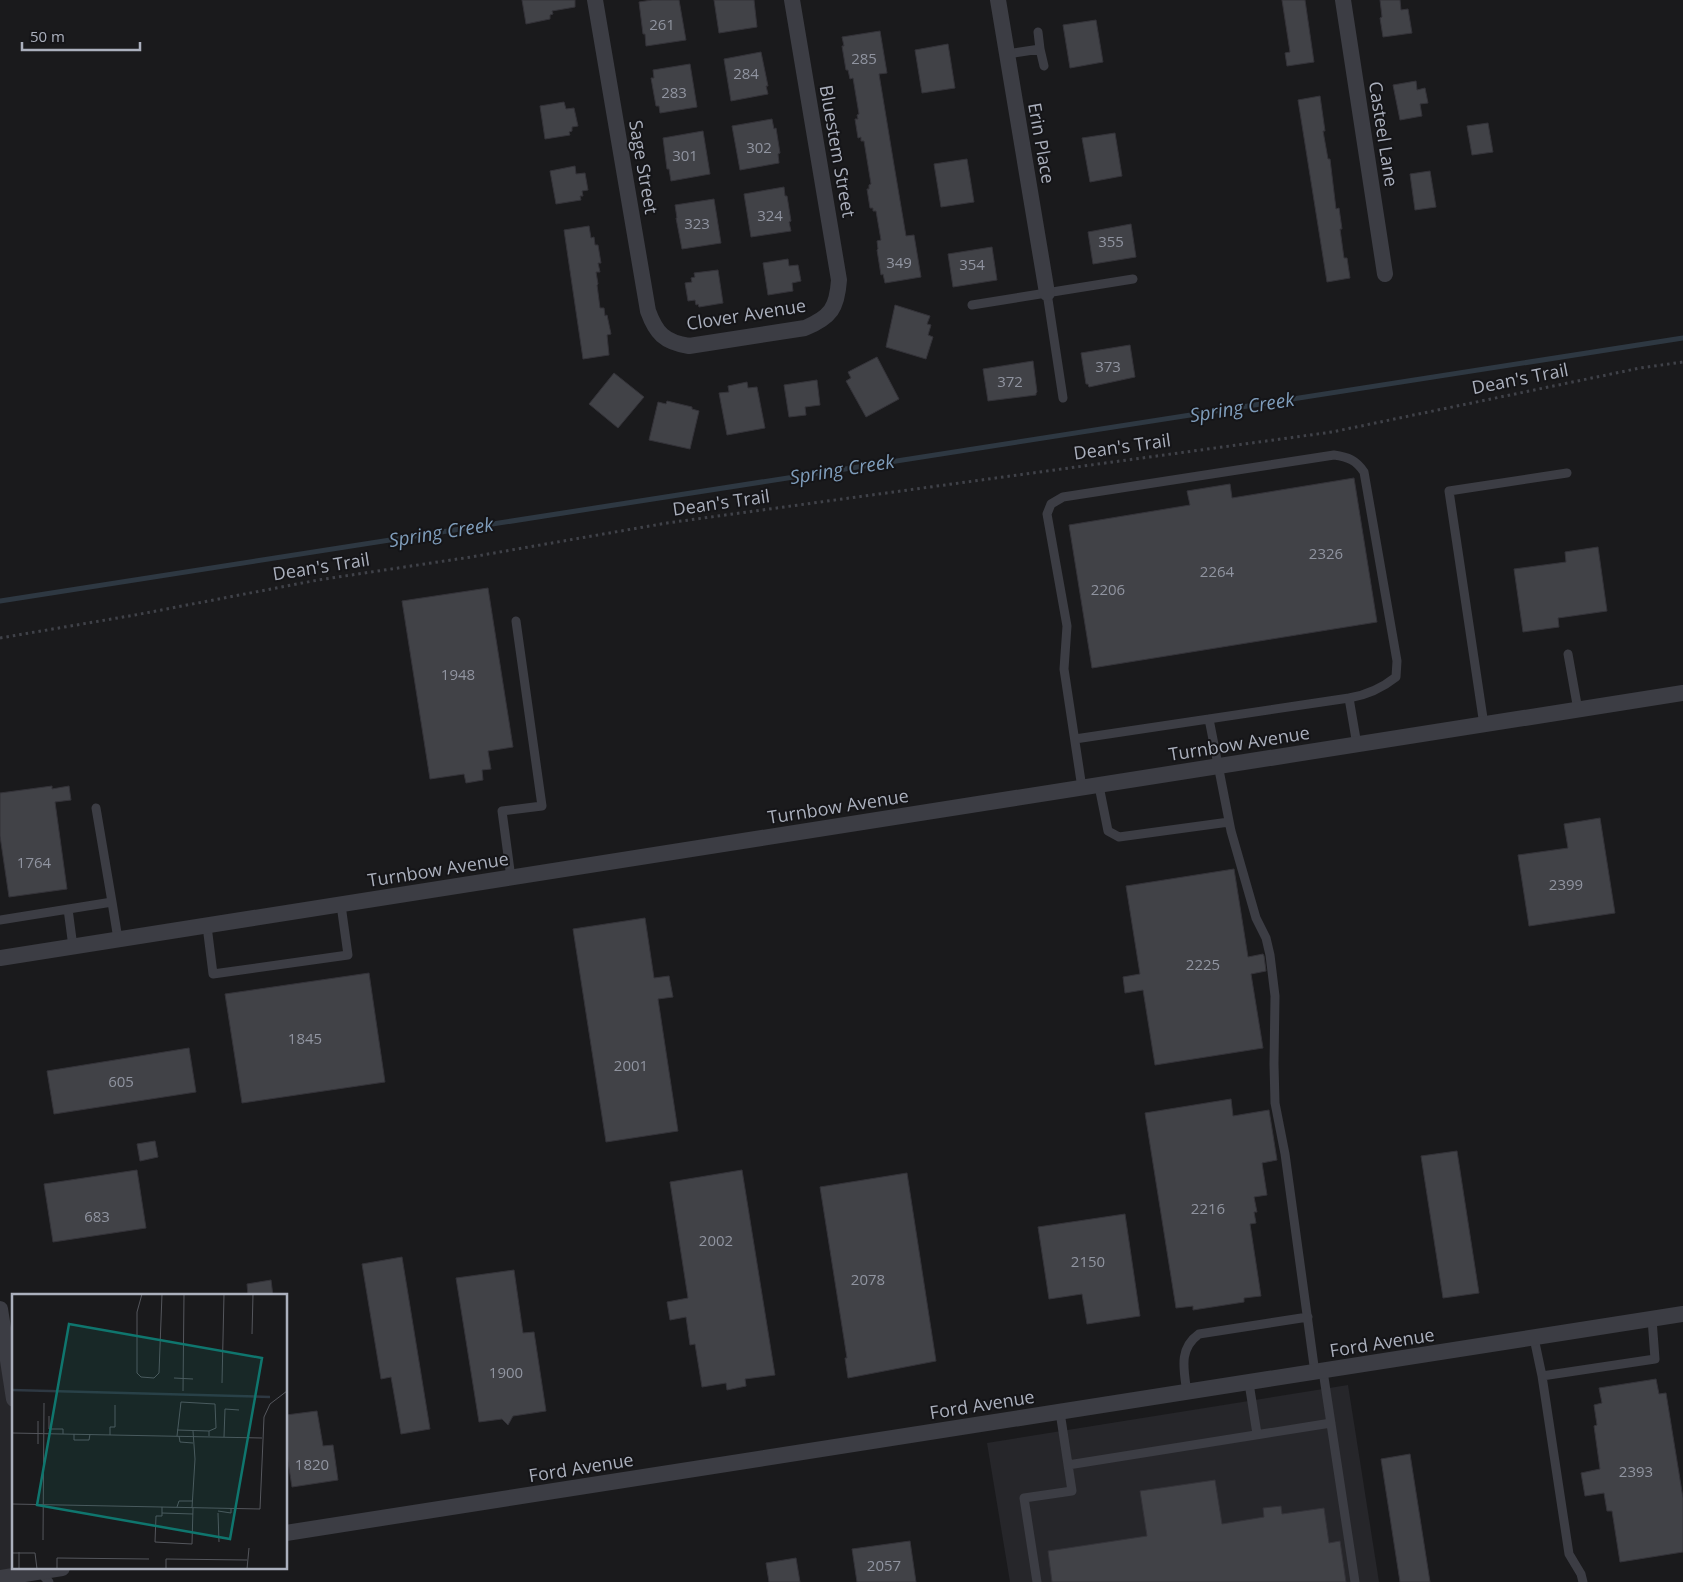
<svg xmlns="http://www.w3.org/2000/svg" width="1683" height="1582" font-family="'Open Sans',sans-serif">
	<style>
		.built { fill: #26262a }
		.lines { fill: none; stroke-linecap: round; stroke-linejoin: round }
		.stream { stroke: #2e3842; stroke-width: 5 }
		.building { fill: #414247; stroke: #343339 }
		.path { stroke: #404249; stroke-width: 3; stroke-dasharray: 2.5 4; stroke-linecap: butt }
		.lane { stroke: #3c3d44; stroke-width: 9 }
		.street { stroke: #3c3d44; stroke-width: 16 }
		.labels { text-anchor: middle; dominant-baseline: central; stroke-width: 4; stroke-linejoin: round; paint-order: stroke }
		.number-label { font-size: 15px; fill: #9094a0 }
		.street-label { font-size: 18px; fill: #abb0bd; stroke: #151518 }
		.water-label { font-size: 19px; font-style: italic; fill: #7f9dbb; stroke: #151518 }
		.inset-river { fill: none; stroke: #2e3842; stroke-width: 2.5 }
		.inset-road { fill: none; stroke: #54565c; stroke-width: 1 }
		.view { fill: #0f766e; fill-opacity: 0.15; stroke: #0f766e; stroke-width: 2.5 }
		.inset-edge { fill: none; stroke: #abb0bd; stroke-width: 2.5 }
	</style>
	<rect width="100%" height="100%" fill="#1a1a1c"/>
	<path class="built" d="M0,1309L14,1399V1568L0,1578Z
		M1348,1385L1379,1582H1010L987,1443Z"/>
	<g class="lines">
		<path class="stream" d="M0,601L1683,338"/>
	</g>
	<path class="building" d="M522,0H575V7L552,11L553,14L550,15V19L526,24Z
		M652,0H679L686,40L646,46L645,34H643L639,2Z
		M714,0H754L757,27L719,33Z
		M1282,0H1305L1314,62L1287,66L1285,53L1290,52Z
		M1380,0H1400L1401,10L1408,9L1412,33L1383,37L1380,18L1382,17Z
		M1096,20L1103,62L1070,68L1063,25Z
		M880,31L887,73L879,74L894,165L906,236L914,235L921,277L885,283L883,274L881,275L877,250L878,249L877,241L881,240L876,211H873V208H870L867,189H869V185L871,184L864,141H861V137L858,138L855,119H858L857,115L859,114L853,78L850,79L848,70H846L842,46H844L842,37Z
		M948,44L955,88L922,93L915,50Z
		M761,52L768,86H766L768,94L731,101L724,59Z
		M690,64L697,107L660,113L659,106H656L651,78H654L653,70Z
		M1416,81L1417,90L1425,88L1428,103L1420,104L1422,116L1400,120L1393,85Z
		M1320,96L1325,131H1323L1328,159H1330L1336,209L1339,208L1342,229H1340L1344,258H1347L1350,278L1327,282L1298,100Z
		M564,102L566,109L574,108L578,126L572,127V131L569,132L570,135L545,139L540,106Z
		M772,119L774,129L776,128L780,153L778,154L779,163L740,170L732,126Z
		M1488,123L1493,152L1472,155L1467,126Z
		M703,131L710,174L671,181L669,169H667L663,138Z
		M1115,133L1122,176L1090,182L1082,138Z
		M967,159L974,202L941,207L934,164Z
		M575,166L576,174L585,173L588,190L582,191L583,196H580L581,200L556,204L550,171Z
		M1430,171L1436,207L1415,210L1410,174Z
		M784,187L785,196H787L791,221L789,222L791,231L751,237L744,194Z
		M714,199L721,243L682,249L676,218H677L675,205Z
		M1131,224L1136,257L1093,264L1088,232Z
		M589,226L591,238L594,237L595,245H598L601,263H598L600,272H596L598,284L597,285L600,308H604L605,316L607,315L611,334L607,335L609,355L583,359L564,230Z
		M992,247L997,280L953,287L948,254Z
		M788,259L789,266L798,265L801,281L792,283L793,291L768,295L763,263Z
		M718,270L723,303L699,307L698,304L696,305L695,300L688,301L685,283L692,282L691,278L695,277L694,273Z
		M895,305L930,316L927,324L931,325L928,335L933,337L926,359L886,347Z
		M1130,345L1135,377L1089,387L1088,384H1086L1081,353Z
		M877,357L899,399L866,417L846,381L851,378L848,372Z
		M1033,361L1037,392L1036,393V395L988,401L983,369Z
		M614,373L644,397L618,428L589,404Z
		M817,380L820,405L805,407L806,415L789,417L784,385Z
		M747,382L748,388L757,387L765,428L727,435L719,393L729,392L728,386Z
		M667,401L692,407V409L699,411L690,449L649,440L658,402L666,404Z
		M1354,478L1377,622L1092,668L1069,525L1190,505L1187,491L1230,484L1232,498Z
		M1598,547L1607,611L1558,618L1559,627L1523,632L1514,569L1566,562L1565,552Z
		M488,588L513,747L488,751L491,769L482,770L483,780L466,783L464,774L430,779L402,601Z
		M52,786V789L69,786L71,800L55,802L67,889L9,897L0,836V793Z
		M1600,818L1615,913L1529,926L1518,855L1568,848L1564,824Z
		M1234,869L1248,957L1263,954L1264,956L1266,971L1251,974L1263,1048L1155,1065L1143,990L1125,993L1123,977L1140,974L1126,886Z
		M645,918L654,978L669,976L673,997L658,999L678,1131L606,1142L573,929Z
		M369,973L385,1082L242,1103L225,994Z
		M189,1048L196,1092L54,1114L47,1071Z
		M1231,1099L1233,1116L1269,1110L1277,1160L1262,1163L1267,1195L1254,1197L1257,1212H1254L1256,1223L1250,1224L1261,1296L1244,1298V1302L1193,1310V1306L1176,1308L1145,1113Z
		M155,1141L158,1157L140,1161L137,1144Z
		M1457,1151L1479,1293L1443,1298L1421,1156Z
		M137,1170L146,1228L53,1242L44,1184Z
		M742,1170L775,1375L745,1379L746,1386L727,1390L726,1383L702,1387L695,1344L690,1345L686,1317L670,1320L667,1302L688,1298L670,1182Z
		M907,1173L936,1361L848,1378L845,1358H847L820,1187Z
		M1125,1214L1140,1316L1087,1324L1082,1294L1049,1299L1038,1227Z
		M402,1257L430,1429L401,1434L391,1377L381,1379L362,1264Z
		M514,1270L523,1333L534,1332L546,1411L513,1416L508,1425L502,1419L479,1422L456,1278Z
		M271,1280L273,1296H248L247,1284Z
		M1656,1379L1659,1394L1666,1393L1683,1498V1552L1620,1562L1612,1511H1607L1604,1493L1585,1496L1581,1473L1600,1469L1594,1426L1597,1425L1594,1405L1602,1403L1599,1388Z
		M317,1411L323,1446L333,1445L338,1480L292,1487L286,1449V1415Z
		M1410,1454L1430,1582H1400L1381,1459Z
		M1215,1480L1222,1524L1264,1517L1263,1508L1281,1506L1282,1514L1324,1508L1329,1543L1340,1541L1346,1582H1052L1048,1551L1147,1536L1140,1491Z
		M910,1541L916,1582H857L852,1549Z
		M796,1558L800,1582H769L766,1563Z"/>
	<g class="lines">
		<path class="path" d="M0,638L135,615L318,580L471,557L667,523L1332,432L1640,368L1683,362"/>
		<path class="lane" d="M1040,49L1044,66
			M1007,54L1040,49L1038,32
			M1047,293L1063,398
			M972,305L1133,279
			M1568,654L1578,710
			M1209,719L1231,831L1256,918L1266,938L1270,955L1275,996L1274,1064L1275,1103L1285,1154L1315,1373
			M1484,725L1449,491L1567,473
			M1075,739L1349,698
			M1099,786L1108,831L1119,837L1229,822
			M1082,788L1064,669L1067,626L1047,514L1051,504L1063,497L1334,455C1348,457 1356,460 1364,472L1397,661L1396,677C1381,689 1367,695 1349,698L1357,745
			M96,808L112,902
			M511,878L502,811L542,806L516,621
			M68,909L73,947
			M0,920L112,902L118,939
			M207,926L213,974L348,955L341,905
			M1534,1338L1542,1376L1655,1359L1652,1319
			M1323,1371L1355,1582
			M1542,1376L1569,1554L1581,1574L1583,1582
			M1249,1383L1257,1434
			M1187,1393C1184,1370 1178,1349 1199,1334L1308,1317
			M1068,1465L1331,1423
			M40,1572L49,1582
			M1037,1582L1024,1498L1072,1491L1060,1412"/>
		<path class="street" d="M595,0L648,311C656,333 664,342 689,346L805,328C831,317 837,308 839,280L792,0
			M998,0L1047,293
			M1343,0L1385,274
			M0,958L1683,693
			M0,1309L14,1399
			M286,1533L1683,1314
			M0,1578L62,1568"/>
	</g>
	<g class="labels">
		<g class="number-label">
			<text x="662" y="24">261</text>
			<text x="864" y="58">285</text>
			<text x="746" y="73">284</text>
			<text x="674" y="92">283</text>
			<text x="759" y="147">302</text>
			<text x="685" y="155">301</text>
			<text x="770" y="215">324</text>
			<text x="697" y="223">323</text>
			<text x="1111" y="241">355</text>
			<text x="899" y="262">349</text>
			<text x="972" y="264">354</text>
			<text x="1108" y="366">373</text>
			<text x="1010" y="381">372</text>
			<text x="1326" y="553">2326</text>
			<text x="1217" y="571">2264</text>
			<text x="1108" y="589">2206</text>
			<text x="458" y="674">1948</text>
			<text x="34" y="862">1764</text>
			<text x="1566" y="884">2399</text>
			<text x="1203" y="964">2225</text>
			<text x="305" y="1038">1845</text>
			<text x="631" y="1065">2001</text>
			<text x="121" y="1081">605</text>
			<text x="1208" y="1208">2216</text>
			<text x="97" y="1216">683</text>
			<text x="716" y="1240">2002</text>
			<text x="1088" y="1261">2150</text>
			<text x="868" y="1279">2078</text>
			<text x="506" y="1372">1900</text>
			<text x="312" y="1464">1820</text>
			<text x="1636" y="1471">2393</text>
			<text x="884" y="1565">2057</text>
		</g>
		<g class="street-label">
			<text transform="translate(1384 134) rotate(81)">Casteel Lane</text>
			<text transform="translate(1042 143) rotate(80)">Erin Place</text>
			<text transform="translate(838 151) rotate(80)">Bluestem Street</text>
			<text transform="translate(644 167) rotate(80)">Sage Street</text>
			<text transform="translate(746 314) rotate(-9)">Clover Avenue</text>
			<text transform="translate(1520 378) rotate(-11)">Dean's Trail</text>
			<text transform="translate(1122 446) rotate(-8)">Dean's Trail</text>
			<text transform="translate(721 502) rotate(-8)">Dean's Trail</text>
			<text transform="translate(321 566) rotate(-9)">Dean's Trail</text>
			<text transform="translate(1239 743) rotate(-9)">Turnbow Avenue</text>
			<text transform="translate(838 806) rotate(-9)">Turnbow Avenue</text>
			<text transform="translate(438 869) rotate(-9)">Turnbow Avenue</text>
			<text transform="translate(1382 1342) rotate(-9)">Ford Avenue</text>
			<text transform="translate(982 1404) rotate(-9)">Ford Avenue</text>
			<text transform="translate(581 1467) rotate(-9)">Ford Avenue</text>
		</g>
		<g class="water-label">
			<text transform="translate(1242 407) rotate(-9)">Spring Creek</text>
			<text transform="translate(842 469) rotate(-9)">Spring Creek</text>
			<text transform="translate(441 532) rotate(-9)">Spring Creek</text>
		</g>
	</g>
	<g transform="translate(12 1294)">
		<rect width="275" height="275" fill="#1a1a1c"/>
		<path class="inset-river" d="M0,96L258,103"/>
		<path class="inset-road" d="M130,0L125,18V79L129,83L142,84L147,79L150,0M240,40L241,0M162,84L181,85M210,89L212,0M171,97L172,0M37,122V135H51V140M165,136L197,137M0,139L250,144M62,140V146H77L78,140M98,141V133H103V111M165,142L169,108L203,110L204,134L197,137V142M167,142L168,148L181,149M212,143L213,115L227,116M26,150V127M0,210L248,215L252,123L258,110L275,97M150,213V222H144L143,248L180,250L181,214M165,213L167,207H180M180,214L183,165L181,137M206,217L219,219V214M150,219L181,220M206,219L207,248M31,246L32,109M0,259H23L25,275M7,275V258M45,275V264L137,265M154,275V265L235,266M235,275L237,254"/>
		<path class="view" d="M57,30L250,64L218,245L25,211Z"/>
		<rect width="275" height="275" class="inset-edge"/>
	</g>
	<path d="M22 42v8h118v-8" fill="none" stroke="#abb0bd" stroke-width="2.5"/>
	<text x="30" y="42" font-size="15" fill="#abb0bd" stroke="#151518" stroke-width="4" paint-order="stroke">50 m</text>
</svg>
